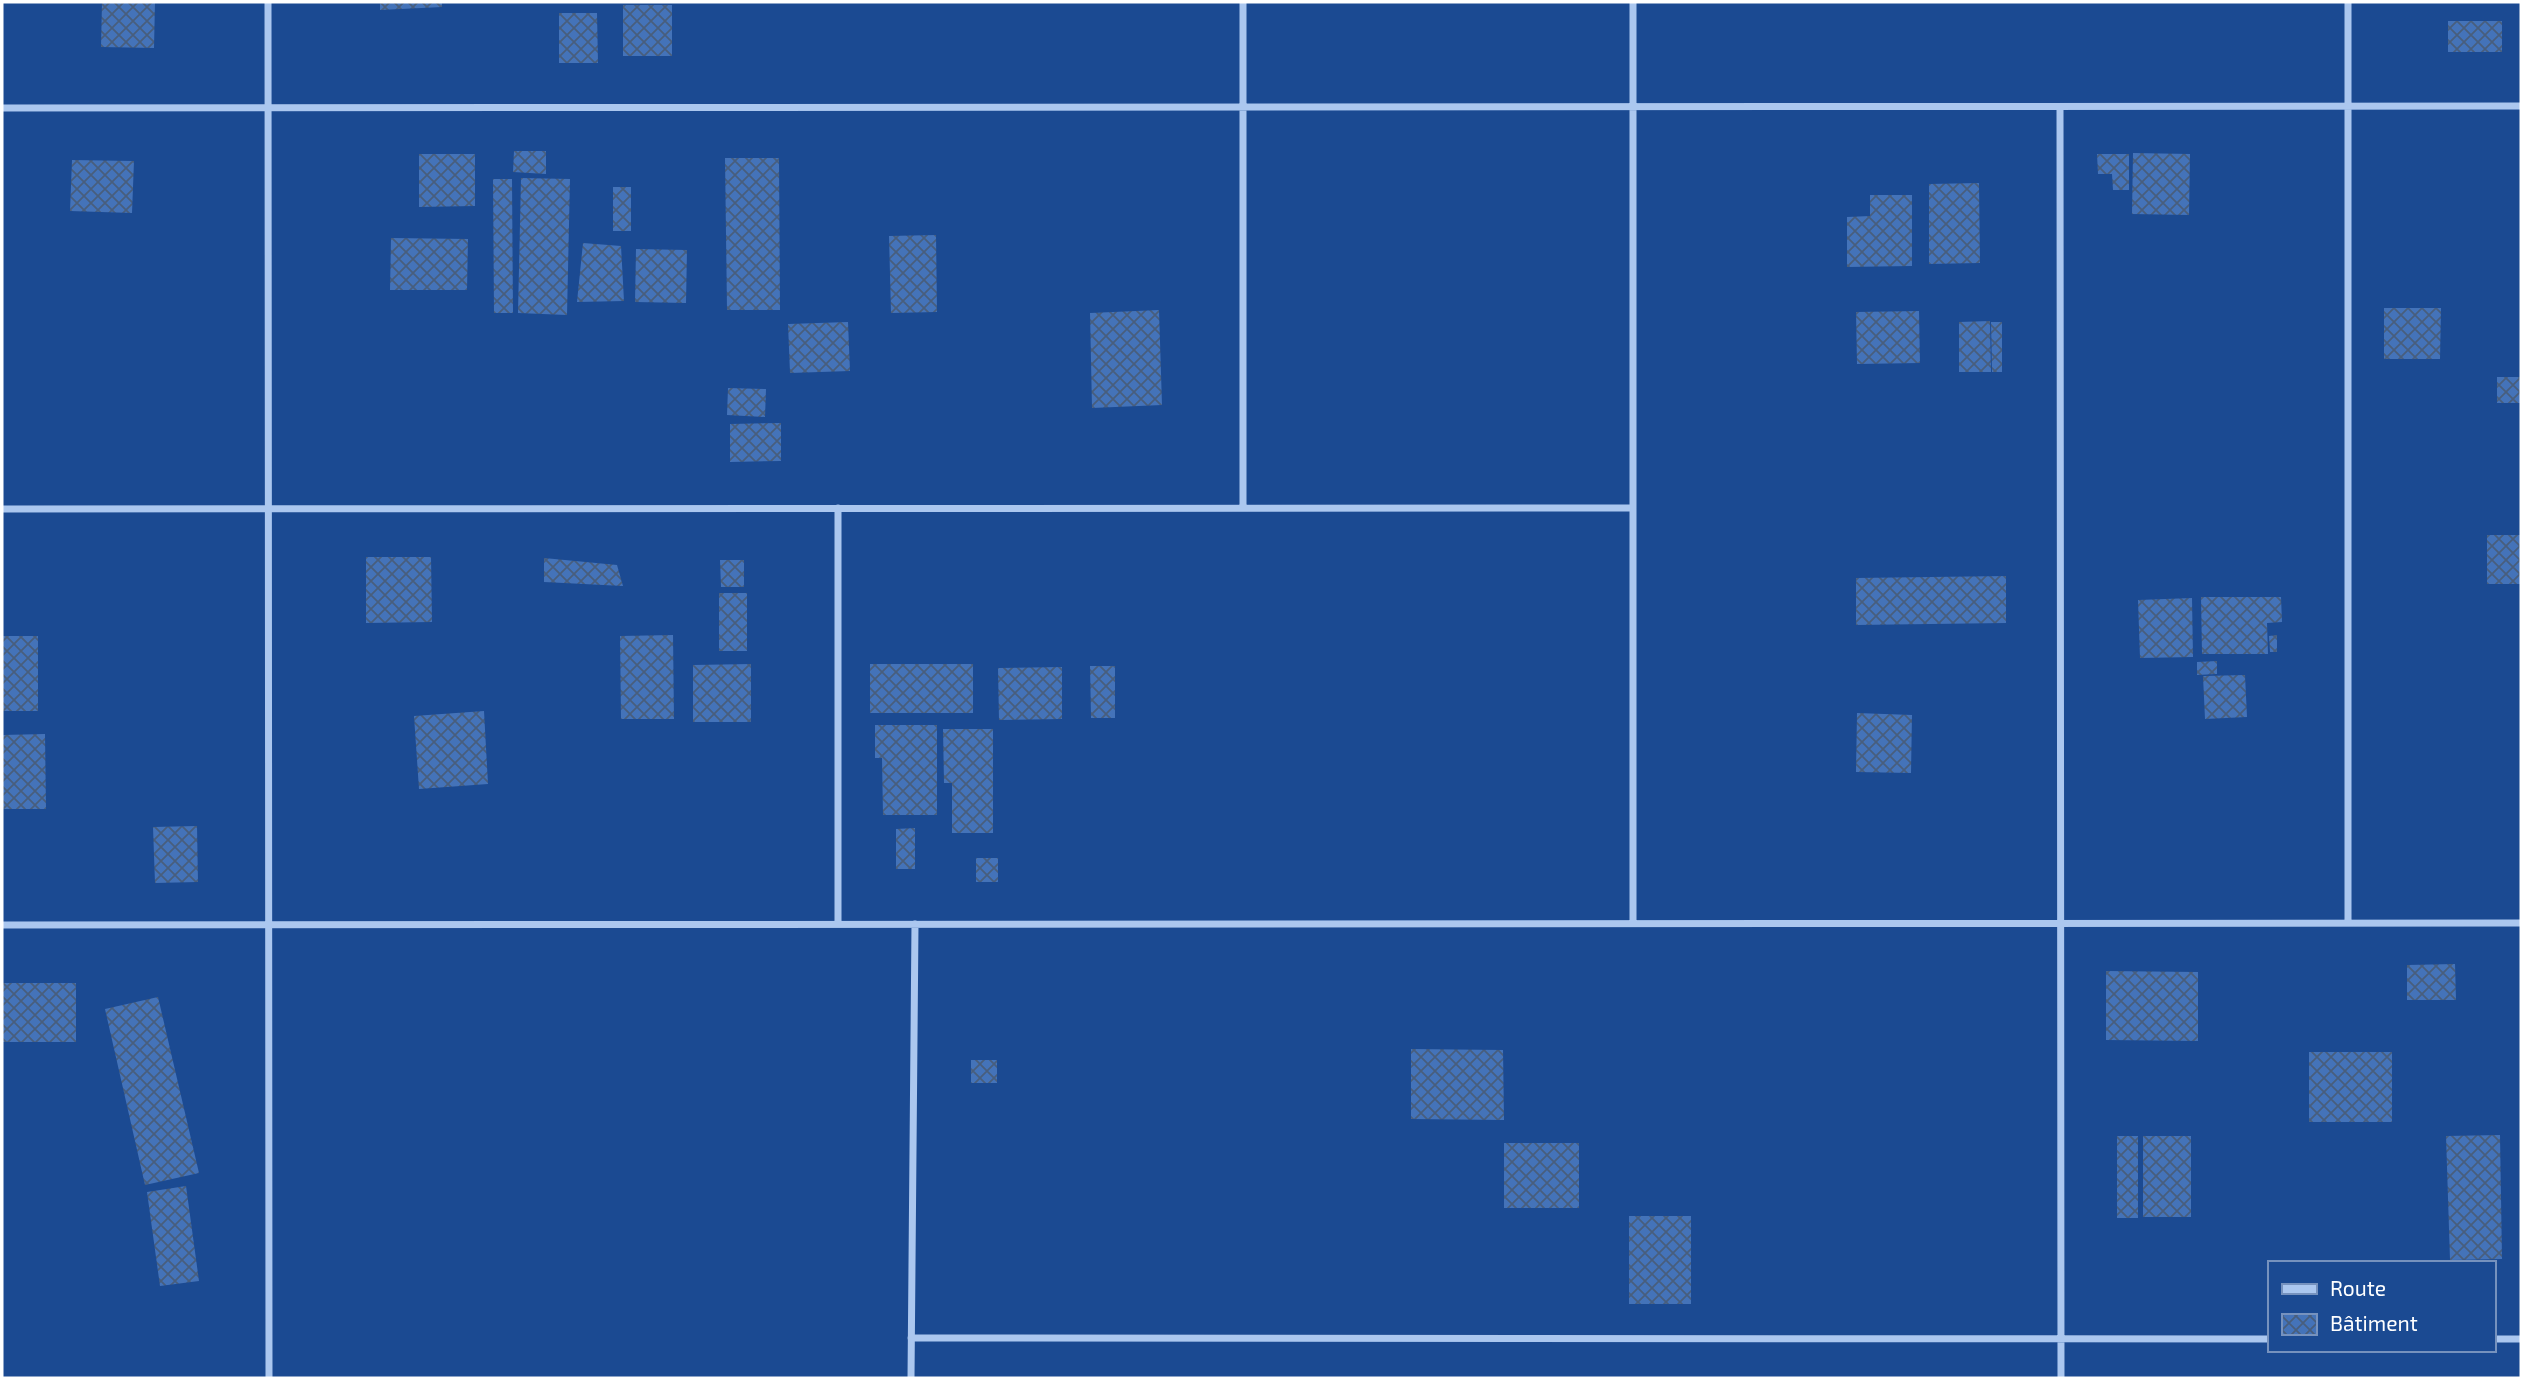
<svg xmlns="http://www.w3.org/2000/svg" width="2523" height="1380" font-family="'Exo 2',sans-serif">
	<style>
		.building { fill: url(#building-cross-hatch) }
		.lines { fill: none; stroke-linecap: round; stroke-linejoin: round }
		.minor { stroke: #abc7ef; stroke-width: 7 }
	</style>
	<defs>
		<pattern id="building-cross-hatch" width="8" height="8" patternUnits="userSpaceOnUse" patternTransform="scale(1.75)"><rect width="8" height="8" fill="#4473b9"/><path d="M0 0l8 8M0 8l8-8" fill="none" stroke="#485e7d"/></pattern>
	</defs>
	<rect width="100%" height="100%" fill="#1b4a92"/>
	<path class="building" d="M102,2H155L154,48L101,47Z
		M380,2H442V7L380,10Z
		M623,5H672V56H623Z
		M559,13H597L598,63H559Z
		M2448,21H2502V52H2448Z
		M514,151H546V174L513,172Z
		M2133,153L2190,154L2189,215L2132,214Z
		M419,154H475V206L419,207Z
		M2097,154H2129V190H2113L2112,174H2098Z
		M725,158H779L780,310H727Z
		M72,160L134,161L132,213L70,211Z
		M521,178L570,179L567,315L518,313Z
		M493,179H512L513,313H494Z
		M1979,183L1980,263L1929,264V184Z
		M613,187H631V231H613Z
		M1870,195H1912V266L1847,267V217L1870,216Z
		M936,235L937,312L891,313L889,236Z
		M391,238L468,239L467,290H390Z
		M583,243L621,246L624,301L577,302Z
		M636,249L687,250L686,303L635,302Z
		M2384,308H2441L2440,359H2384Z
		M1159,310L1162,405L1092,408L1090,313Z
		M1919,311L1920,363L1857,364L1856,312Z
		M1990,321L1991,372H1959V322Z
		M848,322L850,371L790,373L788,324Z
		M1991,322H2002V372H1992Z
		M2497,377H2521V403H2497Z
		M728,388L766,389L765,417L727,415Z
		M781,423V461L730,462V424Z
		M2487,535H2521V584H2487Z
		M366,557H431L432,622L366,623Z
		M544,558L617,565L623,586L544,582Z
		M720,560H744V587H721Z
		M2006,576V623L1856,625V578Z
		M719,593H747V651H719Z
		M2201,597H2281L2282,622L2267,623L2268,654H2202Z
		M2192,598L2193,657L2140,658L2138,600Z
		M673,635L674,719H621L620,636Z
		M2277,635V652H2270L2269,636Z
		M2,636H38V711H2Z
		M2217,661V674L2197,675V662Z
		M751,664V722H693V665Z
		M870,664H973V713H870Z
		M1090,666H1115V718H1091Z
		M1062,667V719L999,720L998,668Z
		M2245,675L2247,717L2205,719L2203,676Z
		M484,711L488,784L419,789L414,716Z
		M1857,713L1912,715L1911,773L1856,772Z
		M875,725H937V815H883L882,758H875Z
		M943,729H993V833H952V783H944Z
		M45,734L46,809H2V735Z
		M197,826L198,882L155,883L153,827Z
		M915,828V869H896V829Z
		M976,858H998V882H976Z
		M2455,964L2456,1000H2407V965Z
		M2106,971L2198,972V1041L2106,1040Z
		M2,983H76V1042H2Z
		M158,997L199,1173L145,1185L105,1009Z
		M1411,1049L1503,1050L1504,1120L1411,1119Z
		M2309,1052H2392V1122H2309Z
		M971,1060H997V1083H971Z
		M2500,1135L2502,1259L2450,1260L2446,1136Z
		M2117,1136H2138V1218H2117Z
		M2143,1136H2191V1217H2143Z
		M1504,1143H1579V1208H1504Z
		M186,1186L199,1281L160,1286L147,1192Z
		M1629,1216H1691V1304H1629Z"/>
	<g class="lines">
		<path class="minor" d="M268,2L269,1378
			M1243,2V508
			M1633,2V923
			M2348,2V923
			M2060,107L2061,1378
			M2,108L2521,106
			M838,508V924
			M2,509L1633,508
			M2,925L2521,923
			M911,1338L2269,1339
			M2493,1339H2521
			M911,1378L915,924"/>
	</g>
	<rect width="2523" height="1380" fill="none" stroke="#ffffff" stroke-width="7"/>
	<rect x="2268" y="1261" width="228" height="91" fill="#1b4a92" stroke="#7692be" stroke-width="2"/>
	<rect x="2282" y="1284" width="35" height="10" fill="#abc7ef" stroke="#7692be" stroke-width="2"/>
	<text x="2330" y="1296" font-size="21" fill="#ffffff">Route</text>
	<rect x="2282" y="1314" width="35" height="21" fill="url(#building-cross-hatch)" stroke="#7692be" stroke-width="2"/>
	<text x="2330" y="1331" font-size="21" fill="#ffffff">Bâtiment</text>
</svg>
